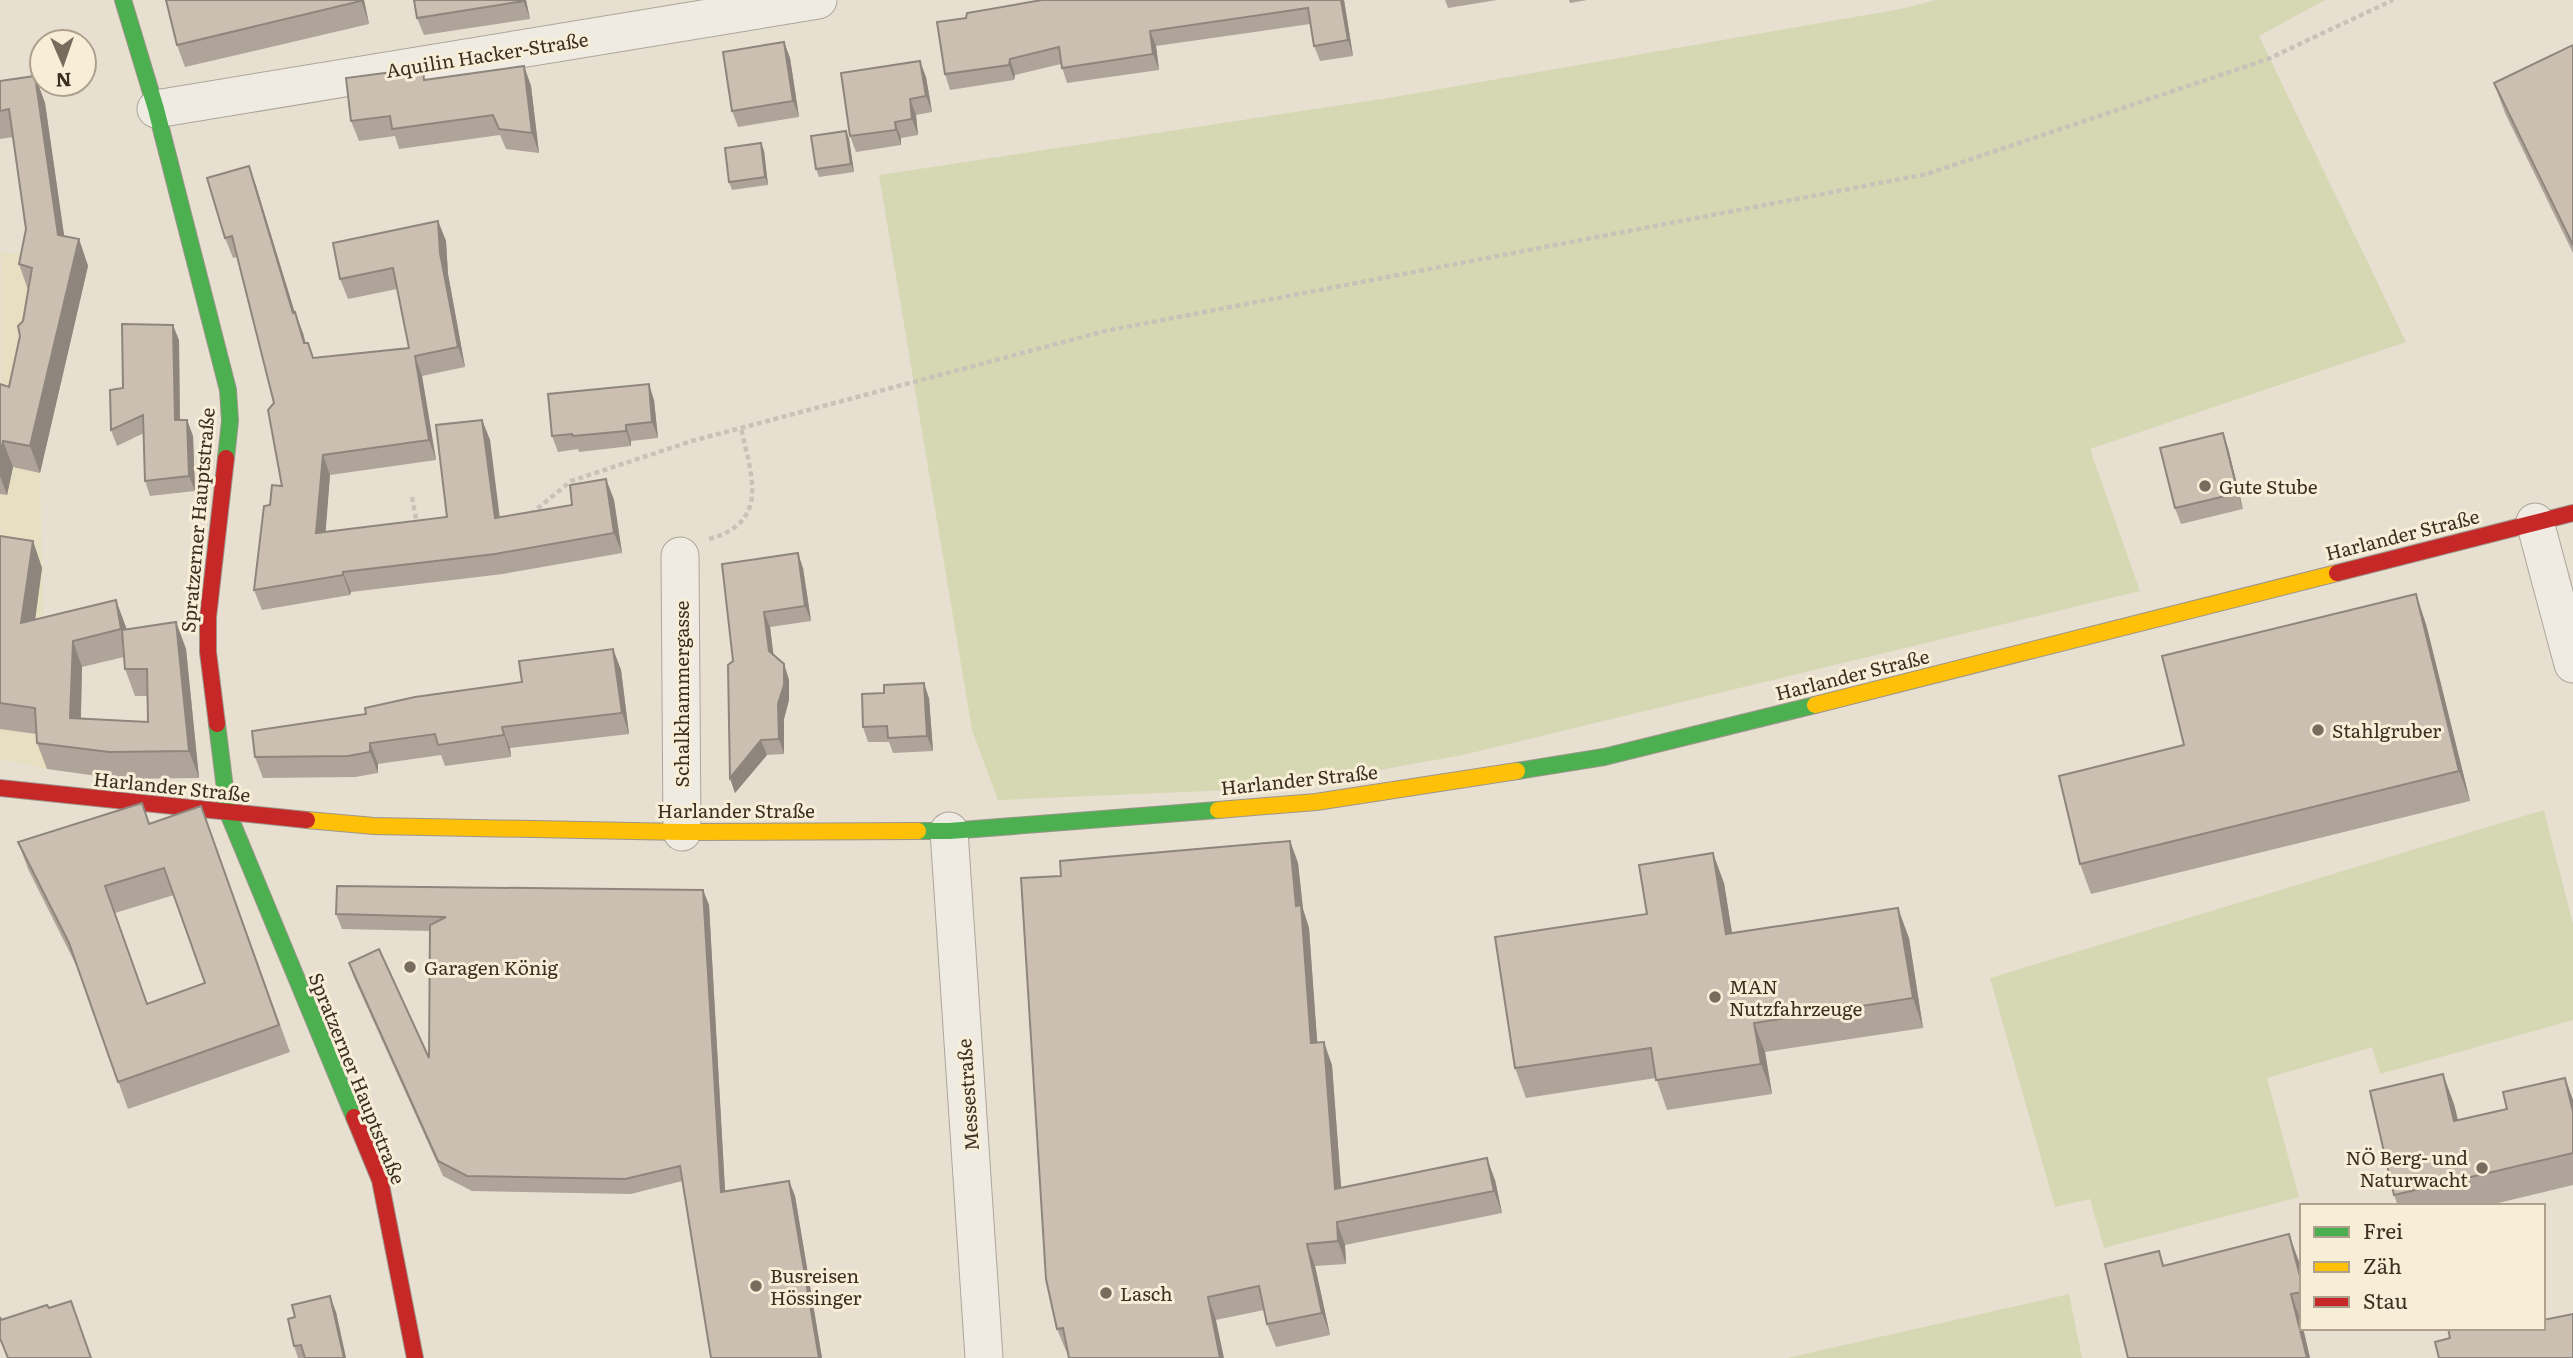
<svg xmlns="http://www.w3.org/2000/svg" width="2573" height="1358" font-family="Literata,serif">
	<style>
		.farmland { fill: #e6dfc2 }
		.green { fill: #d6d7b3 }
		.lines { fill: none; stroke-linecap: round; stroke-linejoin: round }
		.street-casing { stroke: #ada599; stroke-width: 39 }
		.fast-casing { stroke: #9c958a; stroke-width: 18 }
		.slow-casing { stroke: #9c958a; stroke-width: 18 }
		.jam-casing { stroke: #9c958a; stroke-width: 18 }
		.path { stroke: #c8c2b9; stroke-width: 4.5; stroke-dasharray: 5 3.5; stroke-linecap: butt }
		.street { stroke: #efebe3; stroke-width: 37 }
		.fast { stroke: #4caf50; stroke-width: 16 }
		.slow { stroke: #ffc107; stroke-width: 16 }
		.jam { stroke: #c62828; stroke-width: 16 }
		.wall { fill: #afa499; fill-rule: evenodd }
		.shaded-wall { fill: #8e867d }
		.building { fill: #cbbfb2; stroke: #8e867d; stroke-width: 2; fill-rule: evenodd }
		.poi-dot { fill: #786c5e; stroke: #f7eed8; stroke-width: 2.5 }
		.labels { text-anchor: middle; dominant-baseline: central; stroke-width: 6; stroke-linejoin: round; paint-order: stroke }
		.street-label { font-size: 19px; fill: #3d2e20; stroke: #f7eed8 }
		.poi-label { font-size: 19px; fill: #3d2e20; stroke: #f7eed8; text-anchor: start }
	</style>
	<rect width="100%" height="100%" fill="#e7e0d1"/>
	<path class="farmland" d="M1,252L35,256L87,270L40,473L47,769L0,759Z"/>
	<path class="green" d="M1936,0H2325L2259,36L2406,342L2090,449L2140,591L1463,755L1279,788L998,800L972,730L879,175L1388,98L1901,9Z
		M2544,810L2573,924V1020L2380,1074L2372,1047L2267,1078L2299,1197L2104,1248L2090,1199L2055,1207L1990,978Z
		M2069,1294L2082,1358H1787Z"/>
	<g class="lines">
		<g class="street-casing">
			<path id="street" d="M156,109L818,0
				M2535,522L2573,664
				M680,556L682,832
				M949,831L984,1358"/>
		</g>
		<g class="fast-casing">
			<path id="fast" d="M123,0L156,109L228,390L230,421L226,458
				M217,724L228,813L354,1117
				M1517,771L1604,757L1815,705
				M918,831H949L1218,810"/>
		</g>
		<g class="slow-casing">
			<path id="slow" d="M1815,705L2337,573
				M1218,810L1316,802L1517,771
				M307,820L374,826L682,832L918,831"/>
		</g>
		<g class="jam-casing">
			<path id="jam" d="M2337,573L2573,513
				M217,724L208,652V617L226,458
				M0,788L307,820
				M354,1117L380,1180L415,1358"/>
		</g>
		<path class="path" d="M412,497L417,525
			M531,514L571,481L692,441L1105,331L1927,174L2268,59L2393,0
			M709,539C771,522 751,475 741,428"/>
		<use href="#street" class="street"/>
		<use href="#fast" class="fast"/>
		<use href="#slow" class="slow"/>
		<use href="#jam" class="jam"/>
	</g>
	<path class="wall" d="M364,0L369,24L185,67L177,45Z
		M414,0H526L530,19L424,35L417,18Z
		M1344,0L1353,56L1320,61L1314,46L1310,24L1156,46L1159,70L1067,83L1061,64L1015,75L1014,80L950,90L945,74L937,22Z
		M1445,0H1497L1448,8Z
		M1569,0H1587L1570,3Z
		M784,42L790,58L799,117L738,127L732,111Z
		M2573,45V253L2505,113L2494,83Z
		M524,66L531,86L539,153L506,149L500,135L399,149L395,136L359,141L351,121L427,80Z
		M35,76L45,103L64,237L79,239L88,266L40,473L13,467L7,495L0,494V384L9,387L23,321L28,290L19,264L26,229L13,137L0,139V81Z
		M926,77L932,112L916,115L918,135L901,138V145L856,152L850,136Z
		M846,131L849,139L854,172L819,177L816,169Z
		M761,143L764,151L768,185L732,190L729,182Z
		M249,166L256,186L295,313L303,333L305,343L314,358L409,348L397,289L348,299L340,279L438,221L446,241L448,274L465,367L422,376L436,460L330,475L325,532L447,517L482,420L490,440L500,518L572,505L606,479L614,500L622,553L503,574L351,592L350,595L262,610L254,590L270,505L282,486L274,403L237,257L233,258L225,238Z
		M179,340L180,420H187L193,436L195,491L150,496L145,481L144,433L117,446L111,430L123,388Z
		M654,400L658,438L631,441V446L579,452L578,449L558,452L552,436Z
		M2228,448L2243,509L2181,524L2175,508Z
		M0,536L33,541L42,568L35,620L126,629L176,622L186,649L199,778L119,779L47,769L37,743L36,734L0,729ZM124,657L125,669L135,696H148V722L81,719L82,667Z
		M722,564L803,568L811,621L770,627L773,655L784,664L789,680V700L784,719V754L767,755L735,793L730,778L733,661Z
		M2426,624L2470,801L2091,894L2080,864L2184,745Z
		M613,649L621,670L629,734L510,748L511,757L445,766L441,755L378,764V773L355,777L263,778L255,757L366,714L522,682Z
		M929,698L933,751L893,753L889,742H868L863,727Z
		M201,806L290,1052L128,1109L78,969L28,869L18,842L150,824ZM174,895L205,983L147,1004L115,913Z
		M1290,841L1298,863L1303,909L1309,928L1317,1043L1332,1065L1341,1188L1495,1180L1502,1213L1345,1245L1346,1264L1315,1266L1330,1335L1276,1347L1267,1324L1264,1310L1066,1351L1057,1329L1061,876Z
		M1724,883L1732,933L1909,938L1923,1028L1765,1052L1772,1094L1667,1110L1656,1078L1526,1098L1515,1068L1647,914Z
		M703,890L709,905L725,1192L789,1181L795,1196L822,1358H711L682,1181L631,1194L472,1191L443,1176L354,978L349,963L429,1058L430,931L342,929L336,914Z
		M2565,1078L2573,1100V1185L2486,1206H2398L2394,1195L2454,1104L2458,1120L2507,1109Z
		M2159,1251L2164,1265L2300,1264L2302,1270V1328H2303L2310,1358H2128Z
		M336,1312L346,1358H298L294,1346Z"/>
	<path class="shaded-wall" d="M361,0H364L369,24Z
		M523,0H526L530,19Z
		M1341,0H1344L1353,56L1348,40Z
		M1150,31L1156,46L1159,70L1153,54Z
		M784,42L790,58L799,117L793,101Z
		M1010,59L1015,75L1014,80L1009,65Z
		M920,61L926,77L932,112L926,96Z
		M524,66L531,86L539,153L532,133Z
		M35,76L45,103L68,262L58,235Z
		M910,99L916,115L918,135L912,119Z
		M895,122L901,138V145L896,130Z
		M846,131L849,139L854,172L851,164Z
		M761,143L764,151L768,185L765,177Z
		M249,166L256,186L301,333L293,313Z
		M438,221L446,241L448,274L465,367L458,347L440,253Z
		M79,239L88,266L40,473L30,446Z
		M295,312L303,333L311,363L304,343Z
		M173,325L179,340L180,436L175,420Z
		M415,356L422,376L436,460L429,440Z
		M649,384L654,400L658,438L652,422Z
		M187,420L193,436L195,491L189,476Z
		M482,420L490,440L502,538L495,518Z
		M626,425L631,441V446L626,431Z
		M2223,433L2228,448L2243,509L2238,493Z
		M3,441L13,467L7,495L0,476V456Z
		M323,455L330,475L324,553L316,533Z
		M606,479L614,500L622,553L614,533Z
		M33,541L42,568L31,650L21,623Z
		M798,553L803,568L811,621L805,606Z
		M343,572L351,592L350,595L343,575Z
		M2416,594L2426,624L2470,801L2459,771Z
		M116,600L126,627L131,656L121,629Z
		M764,612L770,627L775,666L769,651Z
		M176,622L186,649L199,778L189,751Z
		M73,641L82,667L80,745L70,718Z
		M613,649L621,670L629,734L622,713Z
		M784,664L789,680V700L784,719V754L779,739L778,704Z
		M924,683L929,698L933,751L927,736Z
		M502,727L510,748L511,757L504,735Z
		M761,740L767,755L735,793L730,778Z
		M370,743L378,764V773L370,752Z
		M1290,841L1298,863L1303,909L1309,928L1319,1066L1311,1043Z
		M1713,853L1724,883L1737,964L1726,934Z
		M703,890L709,905L726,1207L721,1192Z
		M1898,908L1909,938L1923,1028L1913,998Z
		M1754,1023L1765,1052L1772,1094L1761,1064Z
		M1324,1042L1332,1065L1343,1212L1335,1189Z
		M2443,1074L2454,1104L2465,1151L2454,1121Z
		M2565,1078L2573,1100V1112Z
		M1487,1158L1495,1180L1502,1213L1494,1191Z
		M789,1181L795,1196L822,1358H819Z
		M1337,1222L1345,1245L1346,1264L1338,1241Z
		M2289,1234L2302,1270V1284Z
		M1307,1244L1315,1266L1330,1335L1322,1313Z
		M2291,1294L2302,1324V1328H2303L2310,1358H2307Z
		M330,1296L336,1312L346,1358H344Z
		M1208,1297L1216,1320L1224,1358H1220Z"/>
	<path class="building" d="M166,0H361V1L177,45Z
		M414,0H523L524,1L417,18Z
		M1042,0H1341L1348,40L1314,46L1308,8L1150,31L1153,54L1062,68L1059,47L1010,59L1009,65L945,74L937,22L966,18L967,13Z
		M784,42L793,101L732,111L723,52Z
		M2573,45V245L2494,83Z
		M920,61L926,96L910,99L912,119L895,122L896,130L850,136L841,73Z
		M524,66L532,133L499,129L493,115L392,129L390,116L351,121L346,78L423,68L424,80Z
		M35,76L58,235L79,239L30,446L3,441L0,456V384L9,387L20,336L18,326L23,321L32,268L19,264L26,229L9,109L0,111V81Z
		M846,131L851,164L816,169L811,136Z
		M761,143L765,177L729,182L725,148Z
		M249,166L293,313L295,312L304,343H308L313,358L409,348L393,268L340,279L333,243L438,221L440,253L458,347L415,356L429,440L323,455L316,533L447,517L436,425L482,420L495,518L572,505L570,485L606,479L614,533L495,554L343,572V575L254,590L264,506L270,505L272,485L282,486L268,410L274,403L232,236L225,238L207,178Z
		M122,324L173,325L175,420H187L189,476L145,481L143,415L111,430L110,390L123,388Z
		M649,384L652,422L626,425V431L573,436L572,434L552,436L548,394Z
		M2223,433L2238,493L2175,508L2160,448Z
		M0,536L33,541L21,623L116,600L121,629L73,641L70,718L148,722L147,669H125L122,630L176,622L189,751L109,752L37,743L35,708L0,703Z
		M798,553L805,606L764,612L769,651L784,664V685L778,704L779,739L761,740L730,778L728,665L733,661L722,564Z
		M2416,594L2459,771L2080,864L2059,776L2184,745L2162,656Z
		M613,649L622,713L502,727L504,735L438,745L435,734L370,743V752L348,756L255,757L252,731L366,714L365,708L415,697L522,682L519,661Z
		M924,683L927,736L888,738L887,726L863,727L862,694L884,693V685Z
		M142,803L149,824L201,806L279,1025L118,1082L69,943L18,842ZM164,868L205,983L147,1004L105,886Z
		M1290,841L1296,906L1301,905L1311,1043L1324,1042L1335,1189L1487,1158L1494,1191L1337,1222L1338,1241L1307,1244L1322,1313L1267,1324L1259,1286L1208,1297L1220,1358H1069L1063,1328L1057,1329L1046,1279L1021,878L1061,876L1060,861Z
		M1713,853L1726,934L1898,908L1913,998L1754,1023L1761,1064L1656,1080L1651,1048L1515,1068L1495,937L1647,914L1639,865Z
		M337,886L703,890L721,1192L789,1181L819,1358H711L680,1166L625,1179L467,1176L438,1161L349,963L379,949L429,1058L430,925L446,917L336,914Z
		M2443,1074L2454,1121L2507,1109L2503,1092L2565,1078L2573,1112V1153L2394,1195L2370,1091Z
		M2289,1234L2302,1284V1292L2291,1294L2307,1358H2128L2105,1264L2159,1251L2163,1266Z
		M330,1296L344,1358H305L301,1345L294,1346L288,1319L295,1317L292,1305Z
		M71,1301L91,1358H8L0,1338V1317L1,1320L47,1305L49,1308Z
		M2573,1314V1358H2439L2435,1342L2450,1338L2448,1328H2495V1330L2502,1328H2543V1320Z"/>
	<g class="poi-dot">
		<circle cx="2205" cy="486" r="7"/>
		<circle cx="2318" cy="730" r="7"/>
		<circle cx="410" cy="967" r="7"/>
		<circle cx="1715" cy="997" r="7"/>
		<circle cx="2482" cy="1168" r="7"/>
		<circle cx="756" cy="1286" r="7"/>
		<circle cx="1106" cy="1293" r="7"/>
	</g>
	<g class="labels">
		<g class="street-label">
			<text transform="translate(487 54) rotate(-9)">Aquilin Hacker-Straße</text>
			<text transform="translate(197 520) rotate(-85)">Spratzerner Hauptstraße</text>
			<text transform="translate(2402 534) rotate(-14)">Harlander Straße</text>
			<text transform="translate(1852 674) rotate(-14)">Harlander Straße</text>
			<text transform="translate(681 694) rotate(-90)">Schalkhammergasse</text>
			<text transform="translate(1299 779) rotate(-6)">Harlander Straße</text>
			<text transform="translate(172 786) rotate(6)">Harlander Straße</text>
			<text x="736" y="810">Harlander Straße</text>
			<text transform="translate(358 1078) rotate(68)">Spratzerner Hauptstraße</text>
			<text transform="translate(967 1095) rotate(-94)">Messestraße</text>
		</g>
		<g class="poi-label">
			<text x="2219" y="486">Gute Stube</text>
			<text x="2332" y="730">Stahlgruber</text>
			<text x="424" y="967">Garagen König</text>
			<text x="1729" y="986">MAN<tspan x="1729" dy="22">Nutzfahrzeuge</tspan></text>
			<text x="2468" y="1157" text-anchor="end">NÖ Berg- und<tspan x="2468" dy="22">Naturwacht</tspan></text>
			<text x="770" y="1275">Busreisen<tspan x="770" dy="22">Hössinger</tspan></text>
			<text x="1120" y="1293">Lasch</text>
		</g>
	</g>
	<rect x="2300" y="1204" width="245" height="126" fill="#f7eed8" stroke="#ada18e" stroke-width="2"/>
	<rect x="2314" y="1227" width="35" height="10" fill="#4caf50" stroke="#ada18e" stroke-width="2"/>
	<text x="2363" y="1239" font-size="21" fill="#3d2e20">Frei</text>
	<rect x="2314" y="1262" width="35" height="10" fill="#ffc107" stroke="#ada18e" stroke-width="2"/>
	<text x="2363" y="1274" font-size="21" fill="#3d2e20">Zäh</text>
	<rect x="2314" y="1297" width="35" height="10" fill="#c62828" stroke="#ada18e" stroke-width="2"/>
	<text x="2363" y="1309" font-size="21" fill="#3d2e20">Stau</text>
	<g transform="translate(63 63) rotate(178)"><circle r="33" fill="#f7eed8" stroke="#ada18e" stroke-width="2"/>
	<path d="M0-5L12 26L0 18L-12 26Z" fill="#786c5e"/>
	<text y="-10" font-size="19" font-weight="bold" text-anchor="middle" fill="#3d2e20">N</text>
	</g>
</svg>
